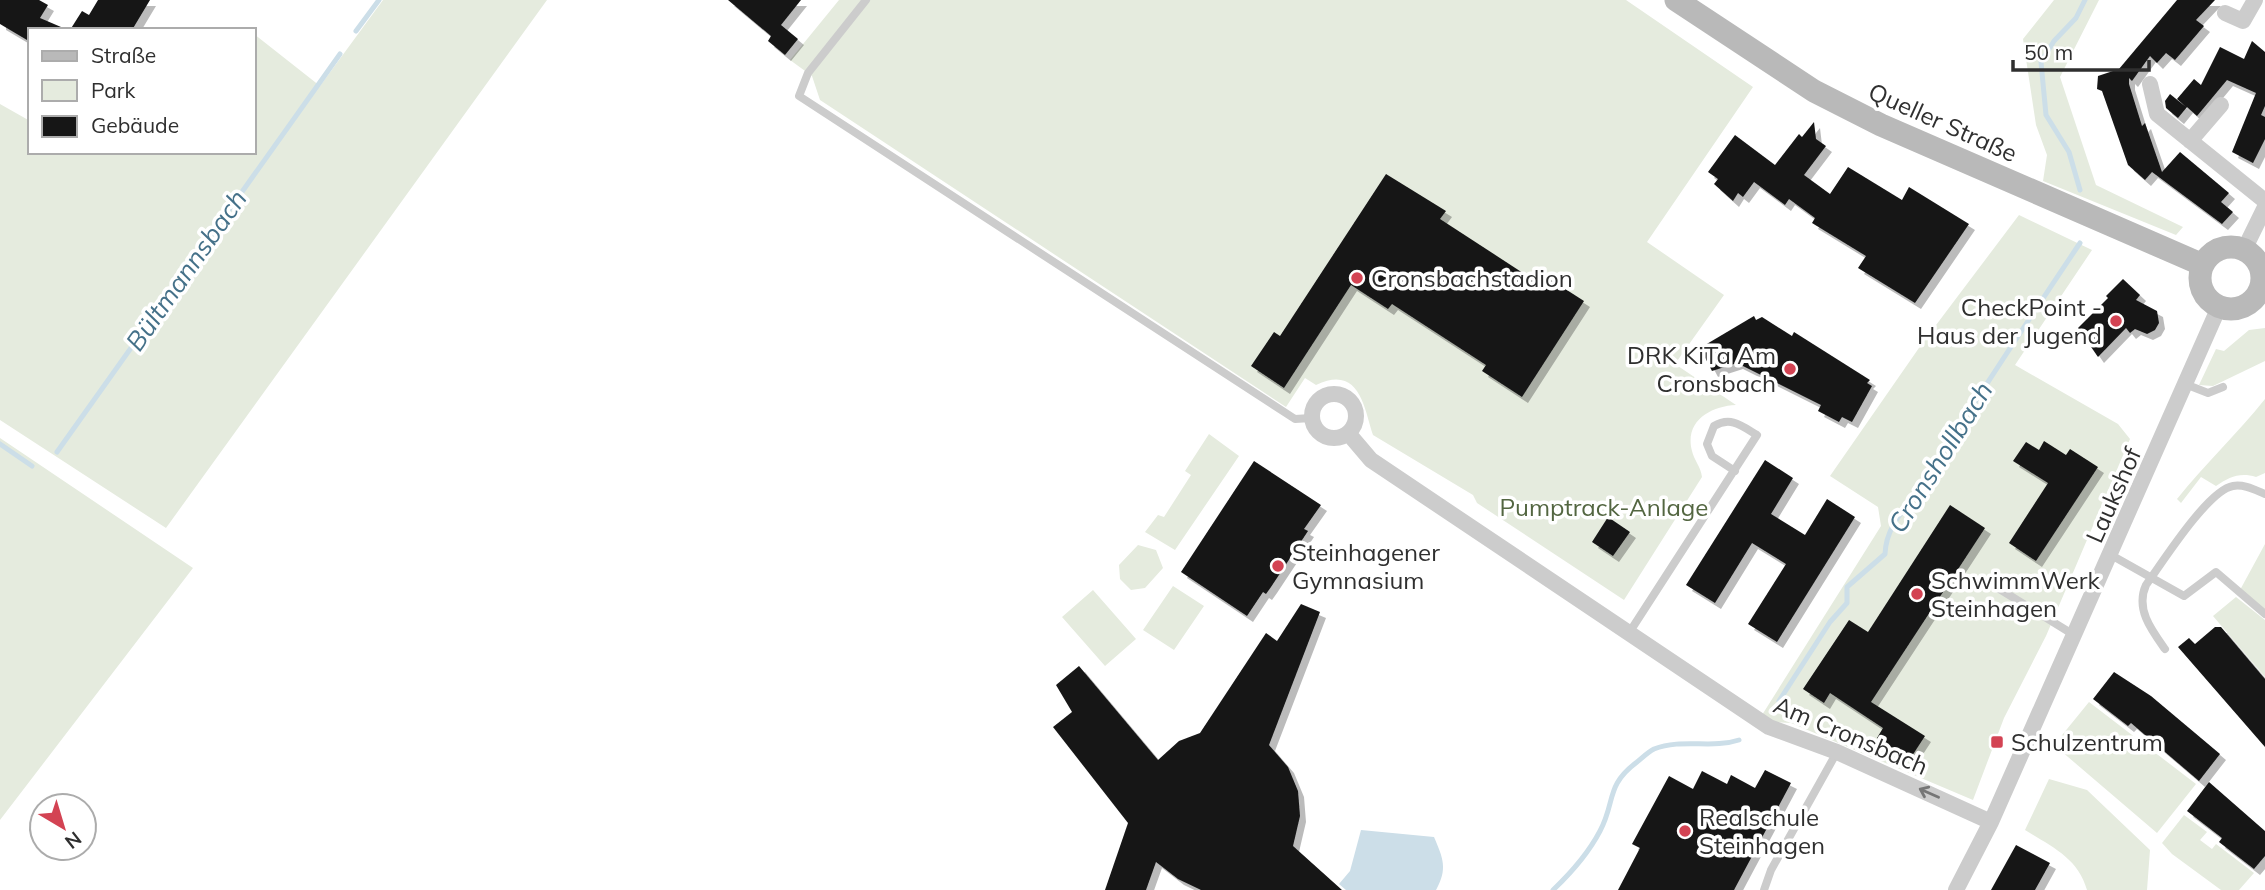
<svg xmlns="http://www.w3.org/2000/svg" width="2265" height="890" font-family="Mulish,sans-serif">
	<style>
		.green { fill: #e5ebde }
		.water { fill: #ccdee8 }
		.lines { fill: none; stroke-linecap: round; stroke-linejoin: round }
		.stream { stroke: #ccdee8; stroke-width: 5 }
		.building { fill: #161616; filter: url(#shadow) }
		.lane { stroke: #ccc; stroke-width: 8 }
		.street { stroke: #ccc; stroke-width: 16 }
		.secondary { stroke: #b9b9b9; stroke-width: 23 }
		.oneway { stroke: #767676 }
		.poi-dot { fill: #d34353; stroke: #fff; stroke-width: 2.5 }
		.labels { text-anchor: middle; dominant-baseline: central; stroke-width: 7; stroke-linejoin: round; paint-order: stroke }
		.street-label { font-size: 24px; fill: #2f2f2f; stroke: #fff }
		.poi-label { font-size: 24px; fill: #2f2f2f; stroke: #fff; text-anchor: start }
		.park-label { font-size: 24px; fill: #536641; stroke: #fff }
		.water-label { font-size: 26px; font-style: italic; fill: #457189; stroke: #fff }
	</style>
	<defs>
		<filter id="shadow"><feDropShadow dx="6" dy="6" stdDeviation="0" flood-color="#0004"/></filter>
	</defs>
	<rect width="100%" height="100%" fill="#fff"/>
	<path class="green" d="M383,0H547L166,528L0,420V104L30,121V152H254V34L320,86Z
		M839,0H1626L1753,87L1647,242L1724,295L1675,364L1736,405C1711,406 1684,421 1692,451C1694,460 1701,467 1702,477L1624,600L1477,503L1473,495L1373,435C1364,408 1360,364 1316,385L1305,378L1286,407L820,100L812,76L790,60Z
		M2054,0H2099L2060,77L2096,185L2183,227L2176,235L2043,181L2047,155L2036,125L2023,39Z
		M2019,215L2092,250L2015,365L2118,424L2130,439L2046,636L2004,718L1973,800L1791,723L1771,722L1762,715L1881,526L1878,507L1830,476L1921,345Z
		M2265,328V361L2213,386L2199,385L2216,349L2224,351L2249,330Z
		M2265,399V473L2256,477C2240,472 2229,477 2216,486L2201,477L2181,503L2177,499C2205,464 2237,434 2265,399Z
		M1209,434L1239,456L1175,550L1145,532L1158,515L1164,517L1191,475L1185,471Z
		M0,438L193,568L0,820Z
		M2265,544V610L2240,590Z
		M1138,545L1156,550L1163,568L1145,588L1131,590L1120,579L1119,565Z
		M1173,586L1204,606L1174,650L1143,630Z
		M1093,590L1136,639L1105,666L1062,617Z
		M2236,597L2265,620V677L2213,616Z
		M2089,702L2196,784L2157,833L2054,745Z
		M2049,779L2087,790L2150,850L2147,890H2087C2078,858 2052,847 2025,830Z
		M2184,815L2207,832L2200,840L2212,849L2216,844L2254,873L2239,890H2221L2172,854L2162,843Z"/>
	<path class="water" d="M1361,830L1434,837C1443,858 1448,869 1436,890H1346L1339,884L1350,871Z"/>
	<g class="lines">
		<path class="stream" d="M356,31L379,0
			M2080,190L2069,152L2046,115L2041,62L2054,41L2076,18L2085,0
			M0,444L32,466
			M57,452L340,54
			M1779,701L1830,622L1847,603V587L1885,554C1886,524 1909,505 1925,481C1975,400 2027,322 2080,243
			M1553,890C1572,872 1588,854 1600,831C1616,801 1605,786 1637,762C1642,758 1648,752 1654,749C1682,738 1712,749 1739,740"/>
	</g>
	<path class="building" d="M0,0H39L48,5L40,18L68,30H30L27,40L0,24Z
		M98,0H150L132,30H70L82,11L89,15Z
		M728,0H801L781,25L798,39L785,55L768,41L771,36Z
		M2177,0H2215L2196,20L2204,26L2175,60L2166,53L2157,63L2150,56L2132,81L2129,78V84L2142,126L2145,123L2162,172L2180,152L2229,193L2221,202L2233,212L2222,224L2152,172L2145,180L2128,165L2102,91L2097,89L2098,76L2119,69Z
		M2252,41L2265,52V106L2261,115L2265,117V139L2253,163L2232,152L2256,93L2227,80L2197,116L2187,107L2178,118L2166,108L2165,101L2170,94L2186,107L2177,99L2194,79L2201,85L2220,47L2244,59Z
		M1814,122L1816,139L1826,146L1804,175L1830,194L1848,167L1902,200L1909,187L1969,224L1915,303L1858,268L1866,256L1812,223L1815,218L1789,199L1785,205L1754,182L1743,197L1738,193L1733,201L1714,184L1718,179L1708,172L1735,135L1775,165L1799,134L1802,137Z
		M1386,174L1446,211L1440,219L1540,284L1545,276L1584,301L1522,397L1482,371L1486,365L1392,304L1388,309L1351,285L1284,388L1251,366L1274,332L1280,336Z
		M2123,279L2140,295L2136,300L2157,311L2159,323L2155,330L2147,334L2135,329L2130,333L2126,328L2098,357L2078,328L2108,298L2106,296Z
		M1754,316L1756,320L1762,317L1792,336L1794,332L1870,380L1867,383L1872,386L1852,422L1842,417L1839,422L1818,411L1821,405L1737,363L1712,371L1700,348Z
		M2044,441L2066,455L2070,449L2098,467L2036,561L2009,543L2048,483L2013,461L2026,442L2039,450Z
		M1765,460L1793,478L1771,514L1805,535L1827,499L1855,517L1777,642L1748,624L1786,564L1752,543L1715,603L1686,585Z
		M1254,461L1321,505L1304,529L1308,531L1271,587L1266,594L1263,592L1247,616L1181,572Z
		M1950,505L1985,528L1871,702L1925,736L1910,759L1877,738L1883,728L1830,693L1824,703L1803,689L1849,620L1868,632Z
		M1608,517L1630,532L1613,556L1592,542Z
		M1301,604L1320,612L1269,745L1288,767L1298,791L1300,816L1293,846L1342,890H1201L1178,879L1156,862L1146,890H1105L1128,823L1053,727L1072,712L1056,685L1079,666L1158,760L1179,741L1200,733L1266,633L1277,641Z
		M2215,627H2221L2265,679V747L2178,647L2189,638L2195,644Z
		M2114,672L2151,696L2220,754L2199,781L2131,723L2128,726L2093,699Z
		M1765,770L1791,783L1734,890H1618L1640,848L1632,844L1669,776L1693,789L1702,771L1727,784L1731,775L1755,788Z
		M2209,782L2265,831V856L2254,869L2219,842L2222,838L2187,811Z
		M2016,845L2050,863L2035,890H1991Z"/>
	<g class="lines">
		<path class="lane" d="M866,0L808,73L799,96L1295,419L1311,418
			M2185,384L2208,393L2223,387
			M2111,555L2184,596L2216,572L2265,614
			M1988,582L2074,635
			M1629,633L1757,435C1742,426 1731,416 1714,426L1707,444L1712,456L1735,471
			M2165,649C2152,631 2135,609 2146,585C2162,563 2208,490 2233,486C2244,484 2255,490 2265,494
			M2029,734L2048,749
			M1764,890L1771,870L1837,752"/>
		<path class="street" d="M2225,13L2243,21L2255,0
			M2150,84L2157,114L2265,201
			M2190,141L2221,105
			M2244,250L2265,207
			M1312 416a22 22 0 1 1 44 0a22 22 0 1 1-44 0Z
			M1348,433L1371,460L1769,727L1837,752L1991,822
			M1956,890L1991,822L2219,307"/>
		<path class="secondary" d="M1676,0L1814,91L1881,125L2203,265
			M2200 278a31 31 0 1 1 62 0a31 31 0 1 1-62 0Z"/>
	</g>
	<defs><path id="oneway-shaft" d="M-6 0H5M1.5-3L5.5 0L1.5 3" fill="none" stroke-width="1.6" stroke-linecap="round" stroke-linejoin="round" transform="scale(1.75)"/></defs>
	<use class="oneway" href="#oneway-shaft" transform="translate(1929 793) rotate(-156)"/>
	<g class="poi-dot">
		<circle cx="1357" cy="278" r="7"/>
		<circle cx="2116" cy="321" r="7"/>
		<circle cx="1790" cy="369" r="7"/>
		<circle cx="1278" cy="566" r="7"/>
		<circle cx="1917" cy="594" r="7"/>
		<rect x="1990" y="735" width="14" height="14" rx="3.5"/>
		<circle cx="1685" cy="831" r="7"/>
	</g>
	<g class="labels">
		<g class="street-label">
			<text transform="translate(1943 122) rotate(24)">Queller Straße</text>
			<text transform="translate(2113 495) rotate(-66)">Laukshof</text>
			<text transform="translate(1851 735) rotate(23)">Am Cronsbach</text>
		</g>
		<g class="poi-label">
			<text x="1371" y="278">Cronsbachstadion</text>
			<text x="2102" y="307" text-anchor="end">CheckPoint -<tspan x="2102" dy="28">Haus der Jugend</tspan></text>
			<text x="1776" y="355" text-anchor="end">DRK KiTa Am<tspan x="1776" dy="28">Cronsbach</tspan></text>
			<text x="1292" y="552">Steinhagener<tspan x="1292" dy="28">Gymnasium</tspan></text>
			<text x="1931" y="580">SchwimmWerk<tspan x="1931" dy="28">Steinhagen</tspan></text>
			<text x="2011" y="742">Schulzentrum</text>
			<text x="1699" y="817">Realschule<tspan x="1699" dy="28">Steinhagen</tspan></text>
		</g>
		<g class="park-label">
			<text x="1604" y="507">Pumptrack-Anlage</text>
		</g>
		<g class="water-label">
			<text transform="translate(186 270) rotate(-55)">Bültmannsbach</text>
			<text transform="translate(1940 457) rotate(-58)">Cronshollbach</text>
		</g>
	</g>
	<rect x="28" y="28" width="228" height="126" fill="#ffffff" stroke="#acacac" stroke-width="2"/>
	<rect x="42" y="51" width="35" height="10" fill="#b9b9b9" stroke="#acacac" stroke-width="2"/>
	<text x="91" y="63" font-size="21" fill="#2f2f2f">Straße</text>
	<rect x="42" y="80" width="35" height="21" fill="#e5ebde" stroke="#acacac" stroke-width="2"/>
	<text x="91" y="98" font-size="21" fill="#2f2f2f">Park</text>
	<rect x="42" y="116" width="35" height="21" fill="#161616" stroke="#acacac" stroke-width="2"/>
	<text x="91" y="133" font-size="21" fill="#2f2f2f">Gebäude</text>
	<g transform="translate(63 827) rotate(142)"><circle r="33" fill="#ffffff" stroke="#acacac" stroke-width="2"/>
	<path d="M0-5L12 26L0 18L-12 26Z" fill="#d34353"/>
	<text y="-10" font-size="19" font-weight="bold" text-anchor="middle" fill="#2f2f2f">N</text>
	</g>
	<path d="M2013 60v10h136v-10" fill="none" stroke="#2f2f2f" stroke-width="3.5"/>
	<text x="2024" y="60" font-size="21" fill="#2f2f2f" stroke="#ffffff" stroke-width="5" paint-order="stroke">50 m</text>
</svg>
